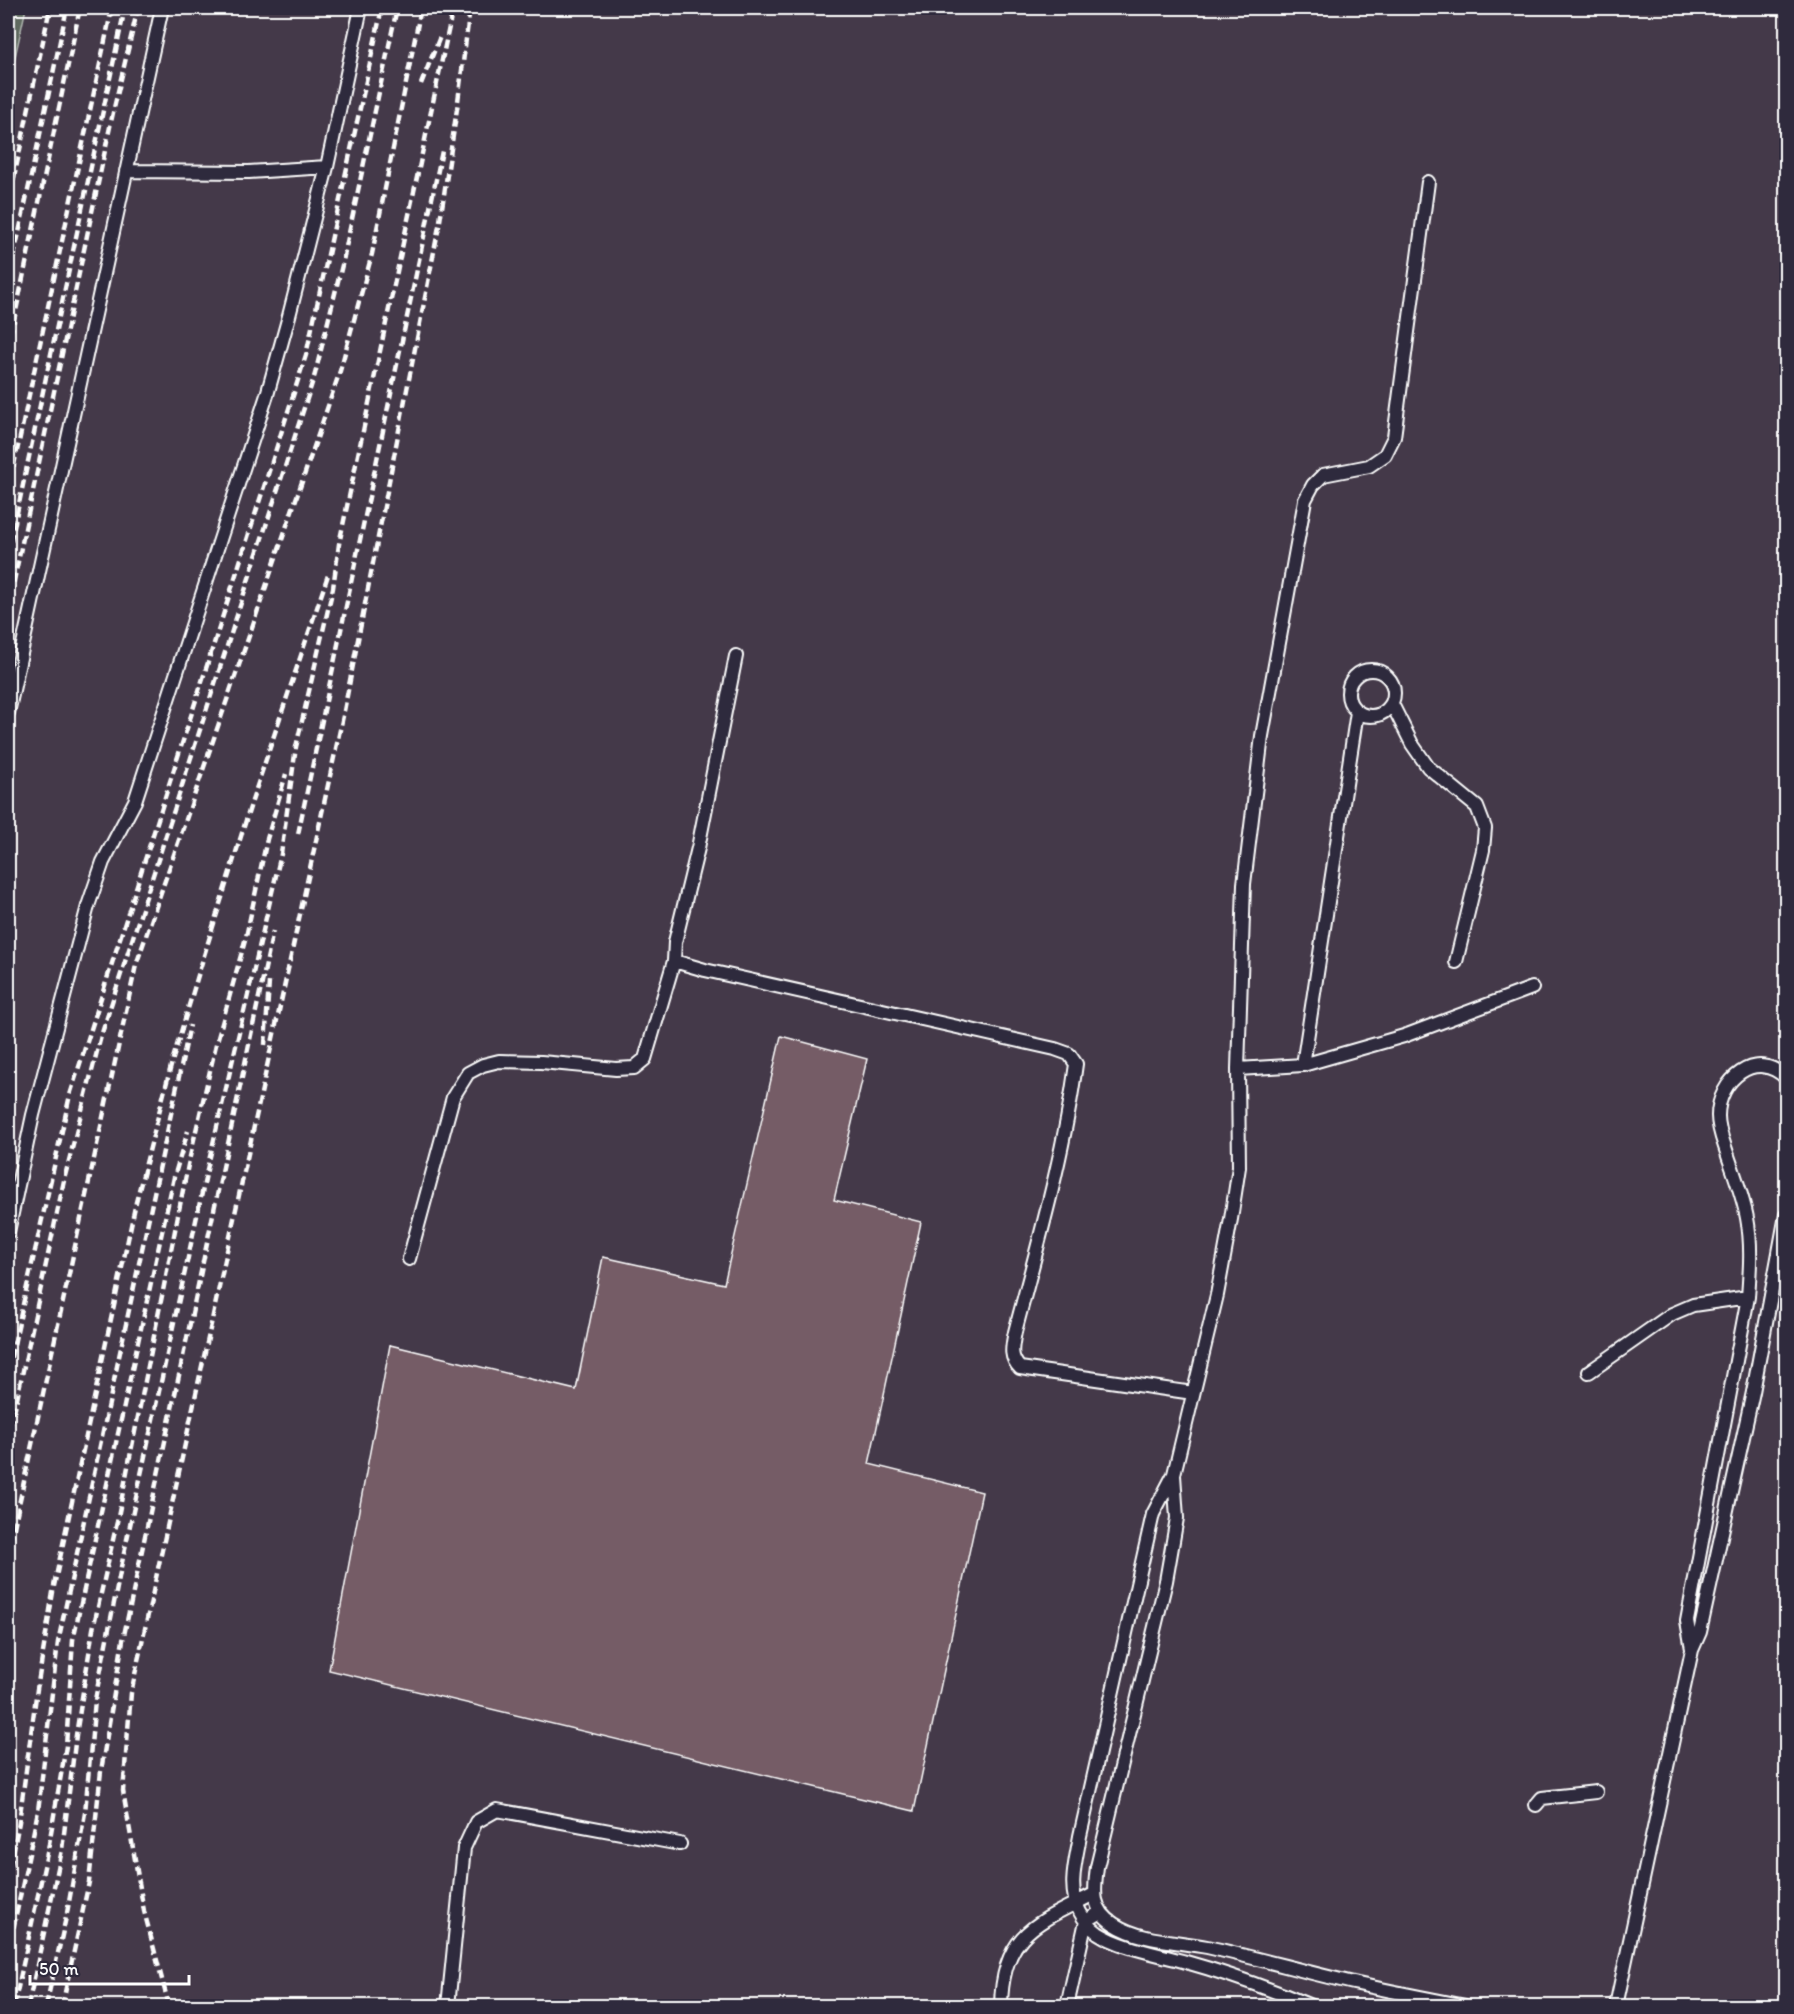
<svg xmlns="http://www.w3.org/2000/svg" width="1794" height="2014" font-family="Itim,sans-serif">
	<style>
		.green { fill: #5e695e; stroke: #aeb4ae; stroke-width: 1.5 }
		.building { fill: #745c66; stroke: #fff; stroke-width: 1.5 }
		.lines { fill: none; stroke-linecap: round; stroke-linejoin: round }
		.service-casing { stroke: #fff; stroke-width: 16 }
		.service { stroke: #2f2a3d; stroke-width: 12 }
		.rail { stroke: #fff; stroke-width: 4.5; stroke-dasharray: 9 4.5; stroke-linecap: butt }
	</style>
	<rect width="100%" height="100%" fill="#443949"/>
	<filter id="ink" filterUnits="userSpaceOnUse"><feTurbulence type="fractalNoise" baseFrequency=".0167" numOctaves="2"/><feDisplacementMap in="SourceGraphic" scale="12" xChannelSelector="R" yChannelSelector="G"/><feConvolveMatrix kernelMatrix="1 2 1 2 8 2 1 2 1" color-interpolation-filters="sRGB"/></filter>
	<g filter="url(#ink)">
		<path class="green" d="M8,8H26L8,88Z"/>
		<path class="building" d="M781,1036L867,1059L834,1200L921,1222L869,1464L982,1492L914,1811L329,1670L390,1345L576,1390L603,1257L724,1284Z"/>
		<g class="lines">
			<g class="service-casing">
				<path id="service" d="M126,171L249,172L327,167
					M736,656L698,848L675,942L674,961L705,970L1055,1049L1069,1054L1076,1064C1064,1155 1038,1244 1015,1332C1012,1347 1009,1357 1020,1368L1193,1393
					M1348 693a23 23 0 1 1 46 0a23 23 0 1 1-46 0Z
					M1392,704L1412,744L1428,767L1477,807L1485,828L1483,850L1456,962
					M8,713L162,8
					M1303,1065L1404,1036L1532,988
					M1238,1069L1303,1065L1357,712
					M8,1232L33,1115L88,906L103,862L135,801L267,395L289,316L327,167L361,8
					M409,1259L453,1097L468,1073L483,1065L499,1061L541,1062L616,1069L634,1068L645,1059L674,961
					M1589,1372L1672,1314L1693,1305L1748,1297
					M1174,1475L1177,1518L1166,1581L1097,1867C1094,1891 1091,1909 1114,1924C1140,1941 1177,1941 1207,1947C1258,1958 1308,1973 1358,1984C1394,1992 1430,1999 1466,2006
					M1692,1649L1687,1621L1748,1297C1750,1270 1752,1244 1747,1218C1743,1197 1735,1176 1728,1156C1724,1143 1718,1130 1718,1116C1718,1080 1756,1048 1786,1078
					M1536,1805L1542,1798L1596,1792
					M448,2006L464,1848L476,1822L497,1810L680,1844
					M1001,2006C1002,1933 1037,1923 1094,1894
					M1067,2006L1086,1921L1101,1912
					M1311,2006C1270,1989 1229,1974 1186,1962C1159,1954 1121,1948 1098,1933C1091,1928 1084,1920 1080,1912C1067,1889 1076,1860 1080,1836L1153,1514L1174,1474L1217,1295L1231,1219L1239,1167L1238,1069L1244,884L1262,736L1305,500L1313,485L1323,475L1369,466L1385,455L1394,437L1428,182
					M1616,2006L1692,1650L1700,1632L1753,1392L1786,1215"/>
			</g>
			<use href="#service" class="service"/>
			<path class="rail" d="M421,84L441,34
				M8,206L50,8
				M8,284L67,8
				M8,349L80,8
				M8,493L112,8
				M8,555L125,8
				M8,609L114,108L138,8
				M298,834L442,151
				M265,1045L269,982
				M8,1371L70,1095L306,355L382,8
				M8,1440L65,1176L101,1036L315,374L343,261L397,8
				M8,1555L136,965L340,371L372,254L421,8
				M8,1880L19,1822L37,1689L54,1586L136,1202L172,1062L202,962L251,804L328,575
				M8,1954L38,1811L58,1642L190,1025
				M14,2006L49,1844L66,1746L73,1640L174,1177L188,1131
				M28,2006L62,1850L76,1735L93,1629L117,1522L188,1165L216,1045L246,937L267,839L286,774
				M46,2006L67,1913L85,1813L95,1700L121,1567L208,1165L281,854L296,747L333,588L339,544L453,8
				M62,2006L89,1882L101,1771L123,1640L273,931
				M169,2006L144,1911L123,1791L131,1693L343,716L440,221L457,109L470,8"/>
		</g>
	</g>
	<rect width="1794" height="2014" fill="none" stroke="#2f2a3d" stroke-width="30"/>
	<rect x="15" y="15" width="1764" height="1984" fill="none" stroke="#fff" stroke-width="2" filter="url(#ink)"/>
	<path d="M30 1975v9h159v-9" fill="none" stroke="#ffffff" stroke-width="3"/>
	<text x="39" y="1975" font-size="18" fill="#ffffff" stroke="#2f2a3d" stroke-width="4.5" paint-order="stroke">50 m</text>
</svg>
